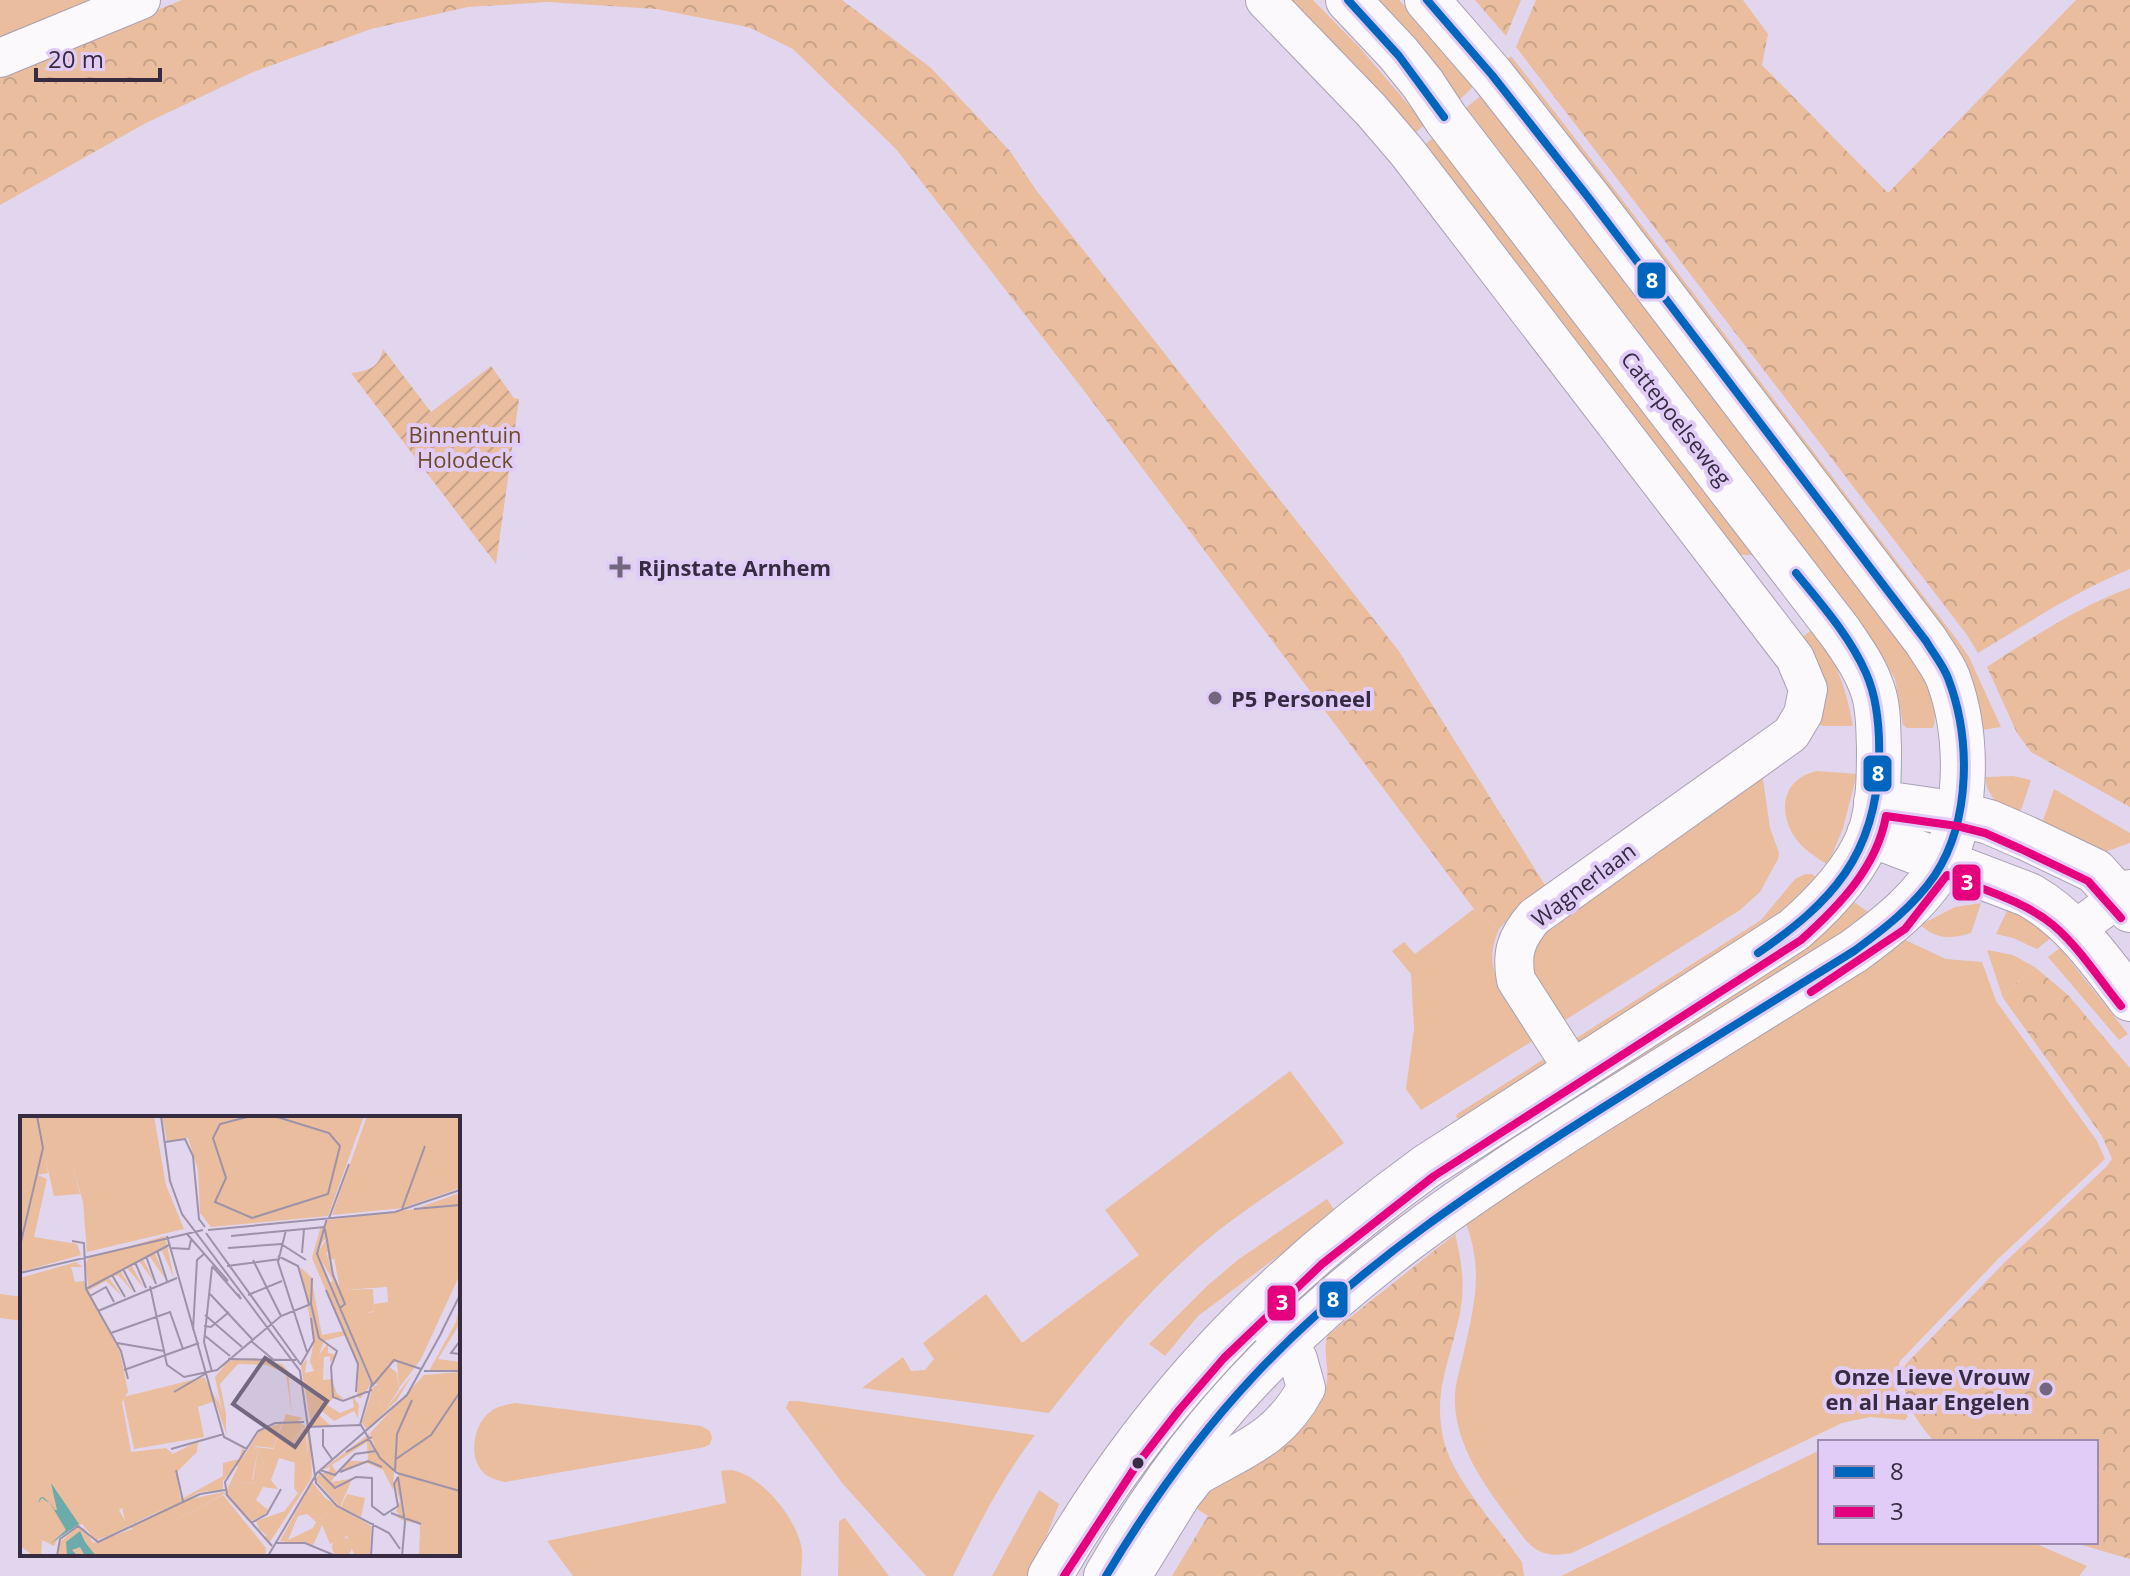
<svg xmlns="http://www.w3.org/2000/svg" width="2130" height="1576" font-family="'Open Sans',sans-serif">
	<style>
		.grass { fill: #e9bd9e }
		.forest { fill: url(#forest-crowns) }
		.garden { fill: url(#garden-furrows) }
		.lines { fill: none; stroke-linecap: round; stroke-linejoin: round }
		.minor-casing { stroke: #aaa1b5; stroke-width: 40 }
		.tertiary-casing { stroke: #aaa1b5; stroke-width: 46 }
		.minor { stroke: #fbf9fc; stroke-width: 38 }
		.tertiary { stroke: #fbf9fc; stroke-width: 44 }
		.bus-1-casing { stroke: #e1ccf8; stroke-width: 14 }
		.bus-2-casing { stroke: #e1ccf8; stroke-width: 14 }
		.bus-1 { stroke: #0065bd; stroke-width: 8 }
		.bus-2 { stroke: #e5007d; stroke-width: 8 }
		.poi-dot { fill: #72677e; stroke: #e1ccf8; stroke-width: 3 }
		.bus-dot { fill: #362b41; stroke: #e1ccf8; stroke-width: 3 }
		.labels { text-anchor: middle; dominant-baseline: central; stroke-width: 8; stroke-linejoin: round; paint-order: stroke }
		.street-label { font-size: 22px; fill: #362b41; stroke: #e1ccf8 }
		.park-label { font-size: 22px; fill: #6d4b26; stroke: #e1ccf8 }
		.poi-label { font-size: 22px; font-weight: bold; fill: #362b41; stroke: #e1ccf8; text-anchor: start }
		.inset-road { fill: none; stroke: #9d92a9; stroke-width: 2 }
		.view { fill: #72677e; fill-opacity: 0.15; stroke: #72677e; stroke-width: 4 }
		.inset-edge { fill: none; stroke: #362b41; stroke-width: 4 }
		.line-badge { stroke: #e1ccf8; stroke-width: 3 }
		.badge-label { font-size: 22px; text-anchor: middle; font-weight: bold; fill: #fff }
	</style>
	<defs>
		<pattern id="forest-crowns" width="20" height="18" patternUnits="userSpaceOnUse" patternTransform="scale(2)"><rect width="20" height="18" fill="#e9bd9e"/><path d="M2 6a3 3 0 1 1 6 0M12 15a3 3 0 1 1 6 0" fill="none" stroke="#c8a389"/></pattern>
		<pattern id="garden-furrows" width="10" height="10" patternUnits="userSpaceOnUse" patternTransform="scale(2)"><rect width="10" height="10" fill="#e9bd9e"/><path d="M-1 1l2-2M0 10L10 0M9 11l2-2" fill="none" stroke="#c8a389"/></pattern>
	</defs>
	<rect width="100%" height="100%" fill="#e2d6ee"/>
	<path class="grass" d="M0,0H98L0,41Z
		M1286,0H1313L1360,48L1425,124L1412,136Z
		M1367,0H1399L1474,86L1457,102Z
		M1511,56C1663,250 1808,447 1958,641L1969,657L2001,727L1982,730L1978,699L1970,676L1505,61Z
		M1482,95L1923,673C1929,690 1939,711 1933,728H1907L1903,725L1895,679L1874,644L1463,110Z
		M1435,136L1755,555H1736L1421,148Z
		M1813,629C1838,666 1844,681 1853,725L1851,726H1822L1818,723C1833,690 1820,666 1801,638Z
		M1817,771L1857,774L1843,828L1828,865C1816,857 1802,849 1794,836C1777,809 1784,778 1817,771Z
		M2013,776L2031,780L2018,819C2000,806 1988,799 1985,777Z
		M1763,779L1770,828L1779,853L1778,859L1760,892L1740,910L1562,1022C1542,992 1514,965 1545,931L1755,781Z
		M2054,789L2130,833V843L2105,852L2040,829Z
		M1805,874H1812L1819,879L1805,897L1579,1052L1575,1039L1761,920L1795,879Z
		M1854,902L1874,916L1497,1154L1475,1156L1828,925Z
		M1981,903L1971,933C1950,939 1938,940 1920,925L1955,907Z
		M2009,907L2018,910L2052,937L2037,949L2013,938L1996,934Z
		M1474,909L1499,929C1476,981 1519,997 1534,1040L1421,1110L1406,1089L1414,1029L1411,974L1392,951L1404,942L1415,954Z
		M1901,938L1946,959L1982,962L1996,1001L2097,1141L2105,1159L1999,1258L1900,1361C1894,1386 1895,1393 1908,1416L1905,1420L1870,1417L1842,1423L1572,1553C1536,1560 1529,1545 1509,1518C1484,1485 1457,1447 1455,1404C1454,1388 1459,1372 1463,1356C1474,1306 1485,1269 1464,1219Z
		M2060,948L2128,1034L2119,1040L2048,957Z
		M1987,950L2013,955L2036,968L2014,985L2003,998Z
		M1544,1059L1553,1068L1460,1120L1456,1117L1457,1114Z
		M1290,1071L1344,1143C1303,1172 1259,1199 1219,1230C1153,1283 1101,1347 1049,1413L862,1388L903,1357L911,1371L925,1370L934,1359L923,1343L986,1294L1022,1343L1139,1255L1105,1210Z
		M1327,1199L1336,1213L1198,1316L1165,1356L1149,1344L1207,1286L1239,1259Z
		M0,1294L22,1297V1321L0,1318Z
		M789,1401H797L1035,1435C1002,1478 977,1528 953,1576H926L843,1484L786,1408Z
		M515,1403L701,1426L710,1431L712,1438L710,1444L705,1447L505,1482C497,1480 488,1478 482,1471C468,1455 474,1424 490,1412C497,1406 506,1405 515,1403Z
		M1820,1450V1542H2032L2087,1566L2079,1576H1561Z
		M731,1470C761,1474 799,1521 802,1551C803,1559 801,1568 801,1576H573L547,1541L726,1503L721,1471Z
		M1039,1490L1059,1504L1031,1576H992Z
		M845,1518L889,1576H838L839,1521Z"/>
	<path class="forest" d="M182,0H842L931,68L1010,151L1036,190L1398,650L1548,890L1510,917L1499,929L1474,909L1085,392L896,149L793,49L748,27L656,9L548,2L468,7L371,29L253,72L144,124L0,205V75Z
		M1475,0H1521L1506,36Z
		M1536,0H1743L1768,34L1762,65L1888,193L2076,0H2130V569C2076,591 2028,623 1978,653L1967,635L1516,47Z
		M2130,588V807L2031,752L2017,733L1987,667C2032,638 2079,606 2130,588Z
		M2036,968L2068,995L2130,1068V1559L2072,1542H2096V1442H1935C1915,1421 1899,1394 1905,1365L2004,1263L2106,1167L2112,1159L2102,1136L2003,998L2014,985Z
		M1455,1234C1461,1258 1465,1282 1461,1307C1453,1356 1430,1392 1445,1445C1456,1482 1499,1529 1522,1562L1524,1576H1172L1208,1516L1188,1503C1235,1475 1308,1446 1325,1390C1332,1371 1321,1352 1328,1335Z"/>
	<path class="garden" d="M383,349L431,412L491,366L514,398L519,399L496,564L351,373C367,371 379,369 383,349Z"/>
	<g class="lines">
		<g class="minor-casing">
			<path id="minor" d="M1265,0L1371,110L1407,152L1795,658L1808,689L1803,714L1791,734L1534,917C1516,938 1511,953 1516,980L1575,1072
				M0,58L141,0
				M2075,930L2130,889
				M1197,1476C1243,1449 1279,1439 1306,1388L1298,1359L1254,1310
				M1132,1576L1182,1495L1197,1476L1198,1470"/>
		</g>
		<g class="tertiary-casing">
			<path id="tertiary" d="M1876,802L1959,814L1989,822L2026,838L2095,871L2130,910
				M1869,834L2029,895C2073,920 2100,960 2130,999
				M1050,1576C1149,1404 1267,1282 1427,1166L1794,930C1823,905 1857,869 1870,833C1879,806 1879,774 1879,747C1878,728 1879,709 1873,691C1866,669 1853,651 1840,632L1446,119L1423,84L1398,53L1348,0
				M1106,1576C1137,1523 1170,1473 1209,1426C1325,1286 1470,1190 1623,1095C1700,1047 1777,999 1854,951C1888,926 1925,898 1944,859C1969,806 1968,732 1948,678C1943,665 1933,653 1926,641L1588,197L1492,75L1427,0"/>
		</g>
		<use href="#minor" class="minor"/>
		<use href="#tertiary" class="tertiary"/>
		<g class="bus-1-casing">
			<path id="bus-1" d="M1348,0L1399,56L1444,117
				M1758,953C1832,902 1875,856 1879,762C1880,732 1878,700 1866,673C1849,635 1821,604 1796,573
				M1106,1576C1149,1504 1196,1438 1253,1377C1355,1267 1482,1184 1607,1105C1689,1053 1772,1002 1854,951C1884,929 1914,906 1935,875C1971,820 1971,738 1948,678C1943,665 1933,653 1926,641L1588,197L1492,75L1427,0"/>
		</g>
		<g class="bus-2-casing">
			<path id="bus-2" d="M1811,992L1905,929L1947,875C1983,890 2023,900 2053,925C2080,948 2099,979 2121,1006
				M1064,1576L1138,1463L1180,1409L1224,1358L1322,1264L1434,1176L1801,940C1839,906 1877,867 1886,816L1957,826L1985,833L2021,849L2088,881L2121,918"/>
		</g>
		<use href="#bus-1" class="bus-1"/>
		<use href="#bus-2" class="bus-2"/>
	</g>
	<g class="poi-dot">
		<path d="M616 555h8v8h8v8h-8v8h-8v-8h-8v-8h8z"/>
		<circle cx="1215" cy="698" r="8"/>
		<circle cx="2046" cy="1389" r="8"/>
	</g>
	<circle class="bus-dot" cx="1138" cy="1463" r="7"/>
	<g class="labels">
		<g class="street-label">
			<text transform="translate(1677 418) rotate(52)">Cattepoelseweg</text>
			<text transform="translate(1583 884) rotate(-37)">Wagnerlaan</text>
		</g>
		<g class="park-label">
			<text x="465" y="434">Binnentuin<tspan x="465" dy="25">Holodeck</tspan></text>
		</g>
		<g class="poi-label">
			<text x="638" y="567">Rijnstate Arnhem</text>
			<text x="1231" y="698">P5 Personeel</text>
			<text x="2030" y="1376" text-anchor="end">Onze Lieve Vrouw<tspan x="2030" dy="25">en al Haar Engelen</tspan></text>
		</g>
	</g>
	<g transform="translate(20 1116)">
		<rect width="440" height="440" fill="#e2d6ee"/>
		<path d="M307,122L315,131L306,137L317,170L387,162L374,170L319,174L353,173L354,195L346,197L354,196L355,208L377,206L383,243L367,249L377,257L379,273L367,291H360L358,268H353L310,168L313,164L297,138ZM184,261L198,287L195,274L205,304L207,320L195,285L178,291L184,321L114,333L103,281ZM266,298L283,302L278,305L285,310L288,345L287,314L290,312L292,363L288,353L283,311L266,334L273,339L276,347L259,342L251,364L258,373L243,371L236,384L248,394L244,399L231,405L206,376L220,366L235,368L244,346L238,334L232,364L219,358L217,348L203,365V374L179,376L166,384L204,376L229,406L204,378L119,424L111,411L203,360V347L219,343L222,333L217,330L225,334L223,342L226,337L233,339L235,331L253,333ZM292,374L351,410L350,439L334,438L327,420L310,428L301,406L308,397L301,404L289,378ZM440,387V440H426L400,426L401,410Z" fill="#e9bd9e"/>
		<path d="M18,0H29L42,10L60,78L34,80L25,41L28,57L18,59L27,63L14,121L57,128L61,139L0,156V66ZM440,77V89L308,145L307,122L303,125L297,138L351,268L340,283L337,280L338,249L326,219L304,225L299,239L308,227V237L316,239L310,247V240L304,241L303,264L312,263L317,278L325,283L314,281L307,289L320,297L334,291L332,279L339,289L338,302L334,295L314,305L302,295L299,299L312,311L291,310L281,250L287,243L285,257L294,255L290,245L294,224L280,151L291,161L302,219L323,215L292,142L300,113L308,104L395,93ZM145,120L154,162L142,135L135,137L146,164L130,141L123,143L135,167L118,144L112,150L124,172L106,151L101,156L113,176L98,159L89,162L103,181L86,165L69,174L65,148L69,142ZM440,186L439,209L418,243L440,246V255H409L436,206ZM234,242L262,248L268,255L272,299L266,258L247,249L218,248L200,268L206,298V314L195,261L208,245ZM440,256V274L420,307L440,277V281L418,321L381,344L388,377L402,404L423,402L426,390L436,393L440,403L407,410L386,405L382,375L384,403L382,404L375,400L382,401L376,395L380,385L374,367L380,356L374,355L373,374L363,354L347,347L321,355L328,345H348L347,326L312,349L317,357L311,366L330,363L320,371L312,370L300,357H308L310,351L302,354L349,318L359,341L350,317L404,259ZM393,258L377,284L347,314L342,307L353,271L358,268L360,291H367ZM262,307L253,332L235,330L233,340L226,337L240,314ZM284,311L291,363L250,426L244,423L278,377L274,372L275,345L266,334ZM238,334L244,346L235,368L221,366L206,376L217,352L233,364ZM299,358L316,373L332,363L320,391L295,363ZM292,366L311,389L289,374L301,404L308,397L293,429L260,425ZM287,398L296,406L293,412L268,424L278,400ZM312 431a10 10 0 1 1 20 0a10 10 0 1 1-20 0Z" fill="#e9bd9e" fill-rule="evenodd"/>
		<path d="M440,90V158L401,243L379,272L374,209H353L354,188L368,186L367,171L320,174L308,110Z" fill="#e9bd9e"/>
		<path d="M0,0H16L22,27L0,127ZM24,0H134L146,69L164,113L67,136L63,86L47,31L30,34ZM142,0H344L308,100L191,111L180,97L178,54L168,22L147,25ZM347,0H440V72L383,92L312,99ZM56,146L63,151H51L55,166L64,165L100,236L108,276L102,286L111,336L146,332L153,338L178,325L177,336L156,357L99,394L105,405L93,410L95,418L76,424L62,408L40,419L34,430L22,424L21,440H14L0,430V162ZM440,277V401L402,405L400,426L423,428L426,437L399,440L400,407L386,404L377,344L407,324ZM203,379L246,432L245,440H39V427L56,412L65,413L73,427L112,413L120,423Z" fill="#e9bd9e"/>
		<path d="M400,332L413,338L404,363L382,354V343ZM156,357L161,384L87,421L82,409L105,405L102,391ZM327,378L345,382L341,401L321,391ZM265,395L247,420L239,413L236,405Z" fill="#e9bd9e"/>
		<path d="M31,367L59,408L30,428L46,414L30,387L26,385L22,382L18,387L20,382L23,381L31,388L35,394H37ZM60,415L65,426L76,440H65L60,431L52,434L58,440L47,439L46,426Z" fill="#6daaab"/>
		<path class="inset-road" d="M141,0L150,65L162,98L280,255L296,367L317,390L369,417L380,433M231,0L200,8L193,22L206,62L195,86L232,102L308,78L320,30L309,17L254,0M145,26L165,23L173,40L179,103L185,111M382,93L405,30M394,93L440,89M307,102L297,138L352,267L340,309M309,102L329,48M305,113L313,159L325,188L320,192M188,114L375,96L440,74M266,114L258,146L287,236M186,117L281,249M167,118L208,165M147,120L204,321L227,333M211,120L305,111M52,125L64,127L66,173L101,235L108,263M0,130L23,32L17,0M150,132L169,133L171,124M208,132L261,128L286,144M137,134L147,165M282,137L284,113M126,140L136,168M258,140L278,150L289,188M233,144L261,200M115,146L126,172M192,150L221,183L218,178M207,150L260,143M192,151L184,226L192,256M103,153L115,176M0,157L183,114M92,159L105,181M292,162L291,188L299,222L317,235L311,251L313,281L323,285L352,274M130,170L147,249L164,261L197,254L261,200L291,188M66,173L149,129M306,174L338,248L336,276M190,178L232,223M228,179L262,165M70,180L86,171L94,186M78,195L157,162M185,199L222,231M184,210L191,211L209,196M173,214L177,144L184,138M91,217L150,196L163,233M421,217L440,179M184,219L210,240M231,225L255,245M440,225L431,237L440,238M97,227L144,235M208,243L276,244M281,248L294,225L291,202M104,254L179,227M404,255H440M352,270L374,244L401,253M154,276L185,258M286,311L341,309L360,342L377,357M303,313V330L312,343M151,333L204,318M326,336L352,321M376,343L411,319L440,276M156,354L163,385M300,354L315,359L335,338L356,335M375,355L377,318L392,284M299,356L315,372L336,361L352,362V390L364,399L378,390L374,368L378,361M320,356L348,345L362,351M377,357L440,375M378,361L385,406L382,440M371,397L401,408M231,407L247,398L261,373M256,427H285L316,440M252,430L207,379L205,366L238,315L255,307L284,306M37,440L40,423L58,410L78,426L180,378L205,374M248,440L297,357L387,279L423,214M329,440H351L353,407"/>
		<path class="view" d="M245,242L307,285L275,331L213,288Z"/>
		<rect width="440" height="440" class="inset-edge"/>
	</g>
	<g class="line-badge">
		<rect x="1636" y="261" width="31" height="39" rx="8" fill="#0065bd"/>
		<rect x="1862" y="754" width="31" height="39" rx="8" fill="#0065bd"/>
		<rect x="1951" y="863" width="31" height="39" rx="8" fill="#e5007d"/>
		<rect x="1318" y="1280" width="31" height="39" rx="8" fill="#0065bd"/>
		<rect x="1266" y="1284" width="31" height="38" rx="8" fill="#e5007d"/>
	</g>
	<g class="badge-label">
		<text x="1652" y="288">8</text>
		<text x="1878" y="781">8</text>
		<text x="1967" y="890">3</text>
		<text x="1333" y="1307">8</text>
		<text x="1282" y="1310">3</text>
	</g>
	<rect x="1818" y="1440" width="280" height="104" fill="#e1ccf8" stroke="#9d8caf" stroke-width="2"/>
	<rect x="1834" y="1466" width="40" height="12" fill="#0065bd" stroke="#9d8caf" stroke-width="2"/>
	<text x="1890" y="1480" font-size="24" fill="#362b41">8</text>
	<rect x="1834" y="1506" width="40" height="12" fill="#e5007d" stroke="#9d8caf" stroke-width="2"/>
	<text x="1890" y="1520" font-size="24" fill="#362b41">3</text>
	<path d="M36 68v12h124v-12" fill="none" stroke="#362b41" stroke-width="4"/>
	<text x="48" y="68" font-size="24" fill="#362b41" stroke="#e1ccf8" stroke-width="6" paint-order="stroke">20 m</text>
</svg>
